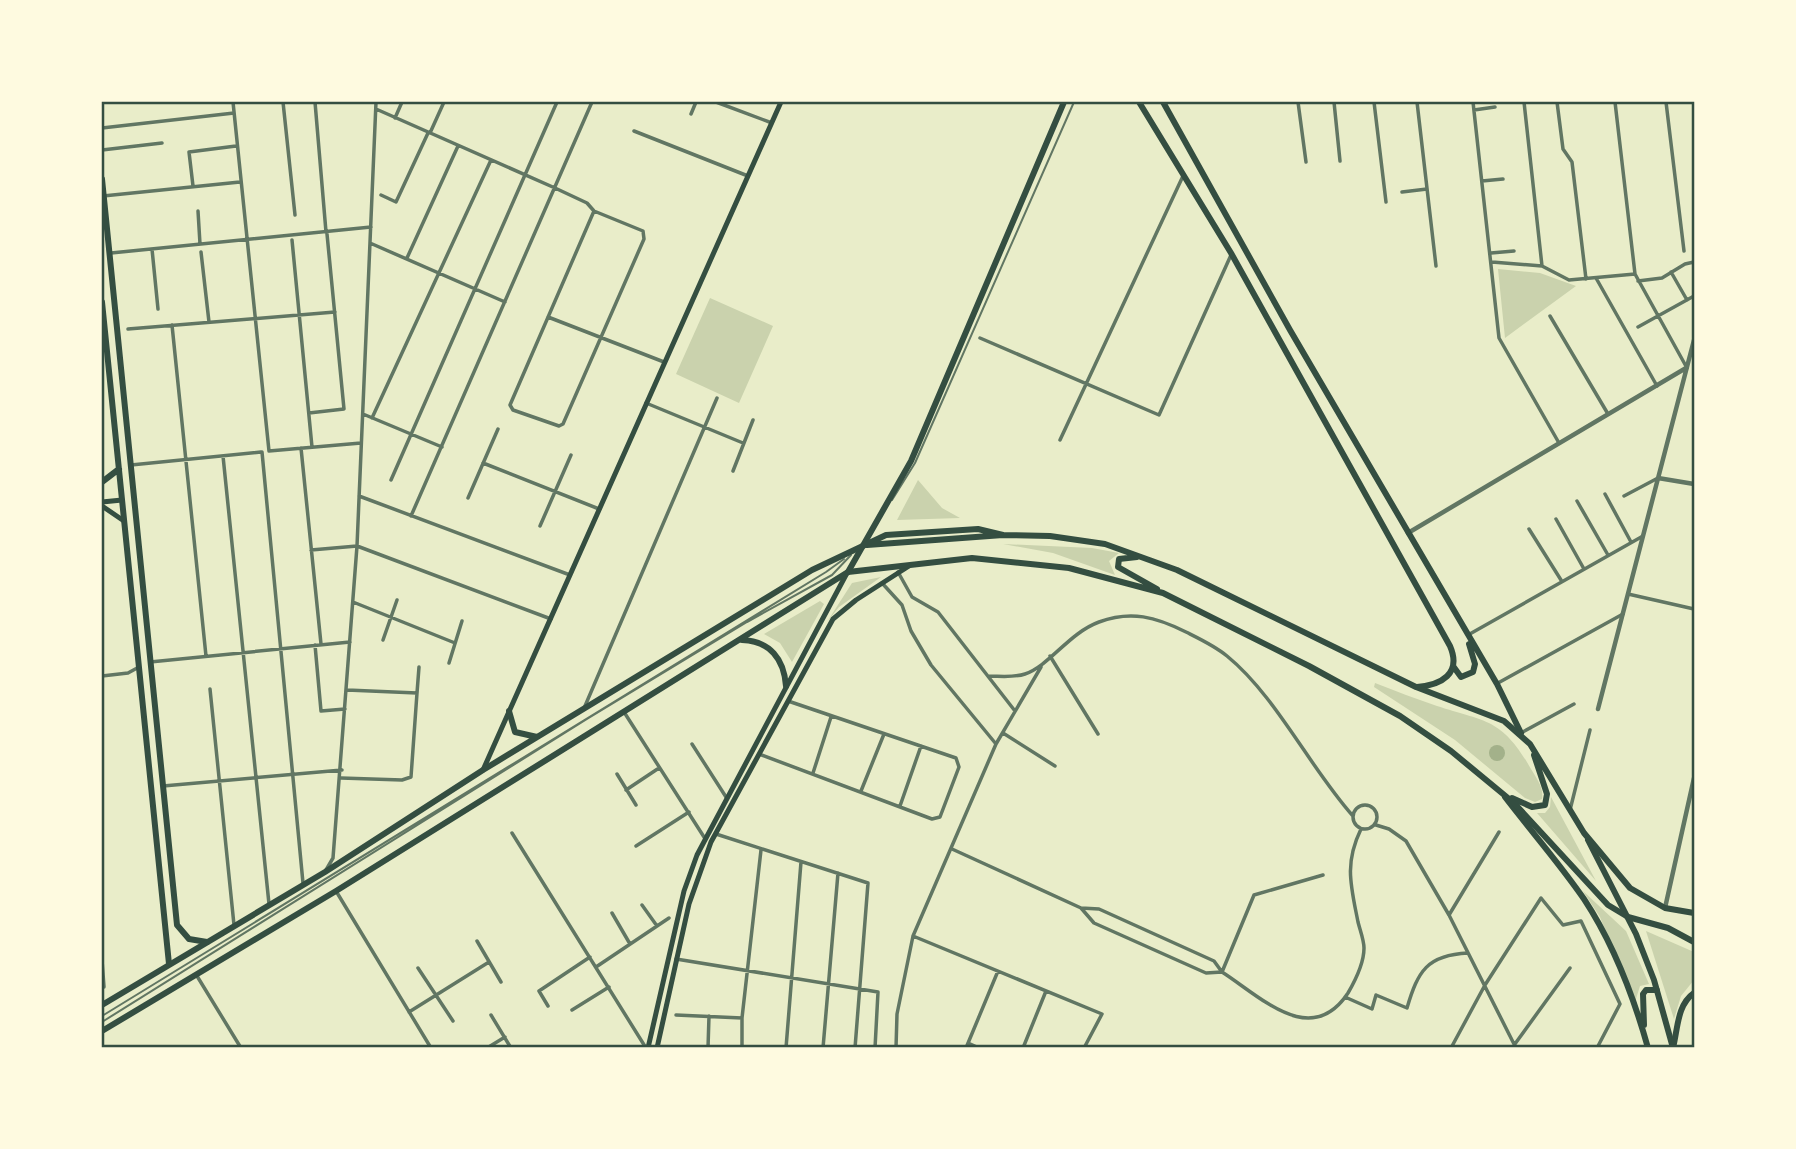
<svg xmlns="http://www.w3.org/2000/svg" width="1796" height="1149" font-family="'Source Sans 3',sans-serif">
	<style>
		.green { fill: #cad2ad }
		.water { fill: #a3b18a }
		.lines { fill: none; stroke-linecap: round; stroke-linejoin: round }
		.service { stroke: #617663; stroke-width: 2 }
		.minor { stroke: #617663; stroke-width: 3.5 }
		.tertiary { stroke: #617663; stroke-width: 4.5 }
		.secondary { stroke: #344e41; stroke-width: 5 }
		.primary { stroke: #344e41; stroke-width: 6 }
		.trunk { stroke: #344e41; stroke-width: 6 }
		.neatline { fill: none; stroke: #344e41; stroke-width: 2.5 }
	</style>
	<rect width="100%" height="100%" fill="#e9edc9"/>
	<path class="green" d="M1498,269L1540,273L1576,286L1505,338Z
		M710,298L773,326L739,403L676,374Z
		M918,480L942,508L960,518L897,520Z
		M1003,544L1092,548L1119,553L1109,561L1115,575L1053,553Z
		M881,577L839,607L827,622L852,583Z
		M820,601L824,604L792,662L780,643L764,634Z
		M1375,683C1396,691 1416,699 1437,706C1486,722 1502,718 1531,769C1537,779 1544,788 1542,799L1535,802L1525,798L1455,740L1374,687Z
		M1551,797L1596,881L1537,813H1545L1550,807Z
		M1583,891L1626,931L1649,984L1640,986L1635,1002L1600,917Z
		M1646,931L1694,952V980L1681,996L1674,1019Z"/>
	<path class="water" d="M1489 753a8 8 0 1 1 16 0a8 8 0 1 1-16 0Z"/>
	<g class="lines">
		<path class="service" d="M892,500L915,463L1074,102
			M102,1016L826,572L844,559
			M102,1022L587,719L747,622L832,575L851,555"/>
		<path class="minor" d="M233,102L269,451
			M283,102L295,215
			M315,102L326,232
			M716,102L772,123
			M1298,102L1306,162
			M1334,102L1340,161
			M1374,102L1386,202
			M1417,102L1436,266
			M1473,102L1499,338L1559,443
			M1524,102L1542,266
			M1557,102L1563,149L1572,162L1586,279
			M1615,102L1635,274L1687,368
			M1666,102L1684,251
			M376,109L555,188L587,203L594,211L643,231L644,239L563,424L559,426L513,410L510,405L594,211
			M1474,110L1495,107
			M691,114L696,102
			M395,118L402,102
			M102,128L234,113
			M634,131L748,176
			M430,133L444,102
			M102,150L162,143
			M1482,181L1503,179
			M193,186L189,152L236,146
			M1402,192L1427,189
			M381,195L396,202L428,133
			M103,196L240,182
			M198,211L200,244
			M292,240L312,447
			M370,243L505,302
			M152,249L158,309
			M201,252L209,322
			M111,253L371,227
			M1491,253L1514,251
			M407,258L458,146
			M1492,262L1542,266L1569,280L1635,274
			M1671,272L1687,300
			M1596,278L1657,386
			M1638,281L1662,278L1685,264L1694,262
			M1550,316L1608,414
			M548,317L664,362
			M172,325L206,656
			M1638,327L1694,296
			M128,329L335,312
			M980,338L1159,415L1231,255
			M646,403L743,443
			M309,413L344,409L327,234
			M363,414L442,447
			M372,418L491,160
			M1060,440L1183,176
			M301,448L321,644
			M269,451L361,443
			M262,452L303,883
			M223,456L269,904
			M483,463L599,509
			M131,465L261,452
			M733,471L753,420
			M391,480L557,102
			M1605,494L1631,542
			M359,496L570,575
			M1624,496L1658,478
			M468,498L498,429
			M1577,501L1608,555
			M411,516L592,102
			M1556,519L1584,569
			M540,526L571,455
			M1529,529L1561,580
			M311,550L357,546L551,619
			M898,572L912,597L938,612L1015,711
			M882,583L902,605L911,631L931,665L996,744
			M1628,594L1694,609
			M353,602L455,643
			M1468,635L1643,536
			M383,640L397,600
			M315,645L321,711L345,709
			M1050,656L1098,734
			M150,662L350,642
			M449,663L462,621
			M102,676L128,673L139,667
			M988,676C1000,676 1013,678 1025,674C1049,666 1069,633 1099,622C1131,610 1156,617 1186,632C1200,639 1215,646 1227,656C1276,696 1310,768 1353,816
			M1498,683L1623,614
			M210,689L234,925
			M417,693L419,667
			M585,706L717,398
			M624,712L704,837
			M1003,733L1055,766
			M1521,733L1574,704
			M692,744L726,797
			M759,754L932,819L940,817L959,767L956,758L788,701
			M813,773L831,717
			M617,774L636,805
			M341,778L402,780L411,777L417,693L347,690
			M163,786L342,770
			M626,790L659,768
			M861,791L884,734
			M1353 817a12 12 0 1 1 24 0a12 12 0 1 1-24 0Z
			M900,806L921,746
			M1570,810L1590,730
			M1376,825L1389,829L1406,841L1449,915L1516,1048
			M512,833L646,1048
			M716,834L868,883L855,1048
			M636,846L689,812
			M952,849L1081,908L1099,909L1214,961L1222,972C1261,997 1311,1049 1348,993C1355,981 1364,963 1364,948C1364,940 1360,930 1358,922C1351,886 1344,864 1361,829
			M326,870L333,858L357,546L376,102
			M336,891L431,1048
			M642,905L657,926
			M1081,908L1094,923L1206,973L1222,972
			M612,913L630,944
			M1449,915L1499,832
			M913,936L1102,1014L1084,1048
			M477,941L501,982
			M676,959L878,992L875,1048
			M102,960L104,987
			M596,967L669,918
			M418,968L453,1021
			M1222,972L1254,895L1323,875
			M197,976L241,1048
			M1345,997L1372,1009L1376,995L1407,1008C1418,971 1427,955 1468,953
			M548,1006L539,991L590,957
			M572,1010L609,987
			M409,1012L489,962
			M491,1015L511,1048
			M676,1015L742,1018
			M968,1043L979,1048
			M487,1048L505,1037
			M708,1048L709,1016
			M742,1048V1018L761,850
			M786,1048L801,862
			M823,1048L838,873
			M896,1048L897,1014L913,936L996,744L1041,667
			M966,1048L998,971
			M1023,1048L1046,991
			M1451,1048L1485,985L1541,898L1563,925L1581,921L1620,1004L1597,1048
			M1512,1048L1570,968"/>
		<path class="tertiary" d="M1658,478L1694,484
			M1408,533L1686,368
			M1598,709L1694,340
			M1665,908L1694,778"/>
		<path class="secondary" d="M102,502L122,500
			M102,506L124,521
			M483,770L781,102
			M648,1048L684,891L697,855L847,573
			M657,1048L689,904L711,842L833,619L856,600L909,566"/>
		<path class="primary" d="M1139,102L1231,253L1450,646C1462,674 1441,685 1417,687
			M1163,102L1290,330L1497,684L1521,733
			M102,179L177,925L189,939L207,942
			M102,302L169,964
			M102,482L119,469
			M848,572L911,461L1064,102
			M1453,666L1461,677L1473,672L1475,664L1469,644
			M1505,797C1531,831 1560,864 1584,899C1613,943 1634,998 1648,1048
			M1588,840L1636,934L1654,980L1673,1048
			M1644,1025L1643,994L1646,990H1657"/>
		<path class="trunk" d="M867,545L1003,535L1050,536L1105,544L1177,570L1416,687L1504,721L1530,744L1584,833L1630,888L1665,908L1694,913
			M1137,557L1119,559L1118,567L1157,589
			M742,640C770,641 784,659 786,686
			M509,711L515,732L537,737
			M1512,798L1532,807L1545,805L1547,794L1534,755
			M102,1005L325,872L483,770L812,570L886,535L978,529L1003,535
			M102,1031L336,891L848,572L972,558L1069,568L1163,593L1309,666L1400,716L1451,751L1514,803L1608,905L1628,917L1668,928L1694,942
			M1673,1048C1678,1028 1677,1005 1694,993"/>
	</g>
	<rect width="1796" height="1149" fill="none" stroke="#fefae0" stroke-width="206"/>
	<rect x="103" y="103" width="1590" height="943" class="neatline"/>
</svg>
